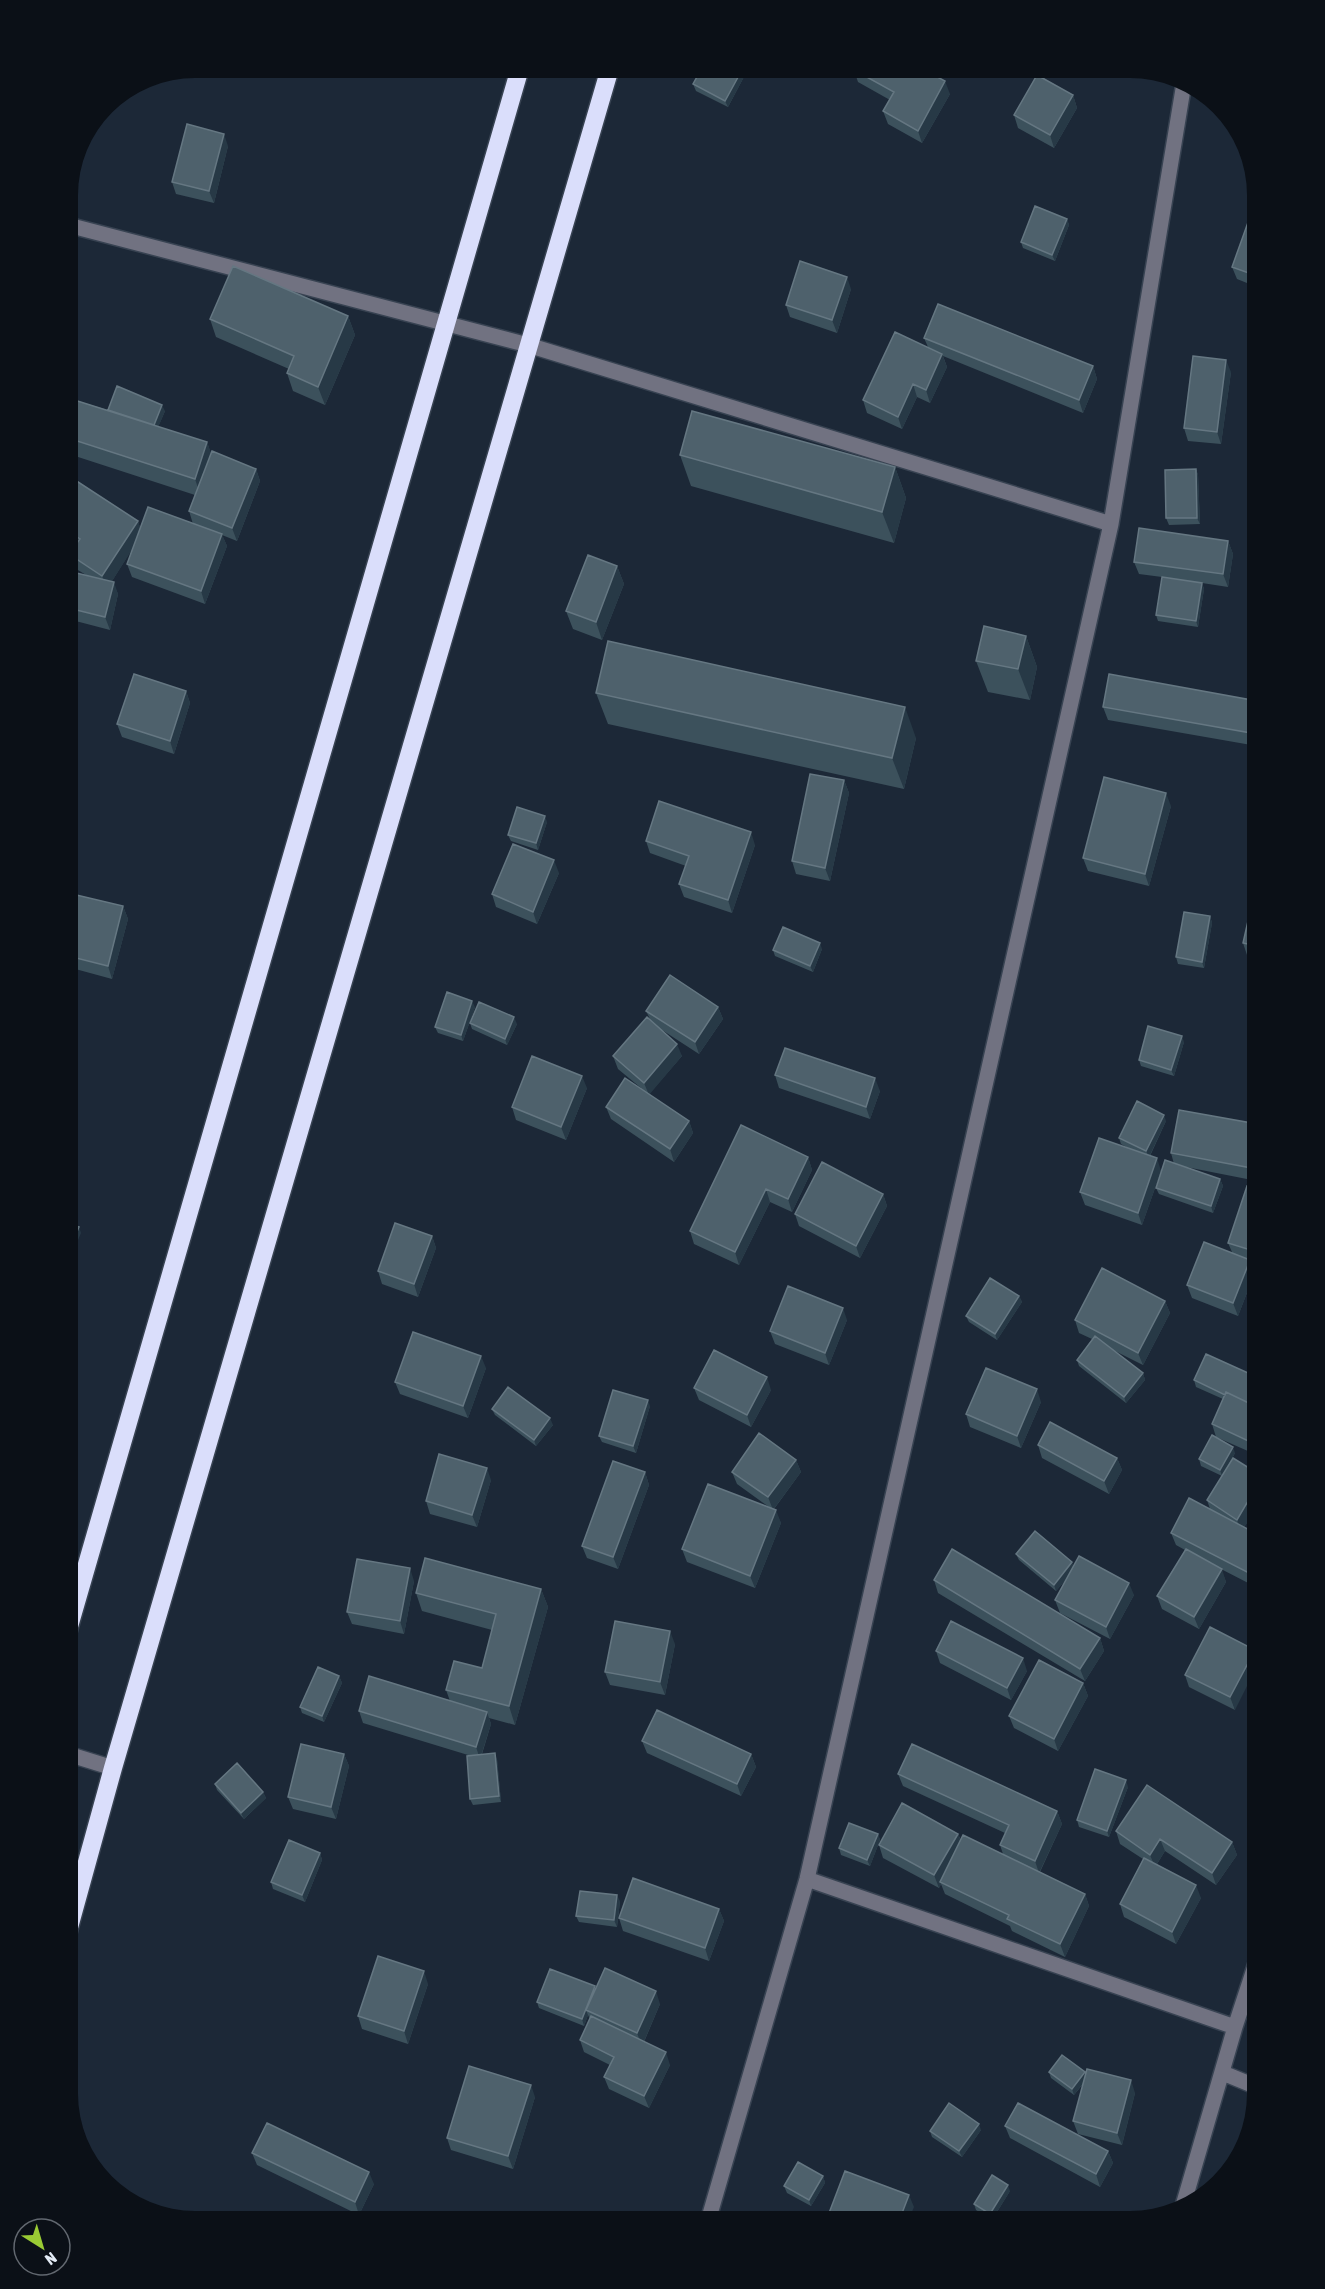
<svg xmlns="http://www.w3.org/2000/svg" width="1325" height="2289" font-family="'Asap Condensed',sans-serif">
	<style>
		.lines { fill: none; stroke-linecap: round; stroke-linejoin: round }
		.minor-casing { stroke: #384352; stroke-width: 18 }
		.highway-casing { stroke: #384352; stroke-width: 21 }
		.minor { stroke: #717281; stroke-width: 15 }
		.highway { stroke: #dadefb; stroke-width: 18 }
		.wall { fill: #3c515c }
		.shaded-wall { fill: #273946 }
		.building { fill: #4e616c; stroke: #657782; stroke-width: 1.5 }
	</style>
	<rect width="100%" height="100%" fill="#1c2837"/>
	<g class="lines">
		<g class="minor-casing">
			<path id="minor" d="M68,225L528,345L1111,524
				M68,1754L113,1768
				M807,1879L1235,2027
				M1223,2073L1257,2087
				M1182,2209L1235,2027L1257,1960
				M708,2221L807,1879L1111,524L1184,83"/>
		</g>
		<g class="highway-casing">
			<path id="highway" d="M68,1630L520,68
				M68,1931L113,1768L610,68"/>
		</g>
		<use href="#minor" class="minor"/>
		<use href="#highway" class="highway"/>
	</g>
	<path class="wall" d="M854,70L950,94L922,143L888,124L883,111L890,100L858,82Z
		M746,73L728,107L696,91L693,84Z
		M1073,95L1077,108L1054,148L1018,128L1014,115Z
		M228,146L214,203L176,194L172,182Z
		M1257,201V287L1237,279L1232,267Z
		M1067,219L1069,225L1055,261L1023,248L1021,242Z
		M851,289L837,333L790,317L786,305Z
		M348,316L355,335L325,405L293,391L287,373L289,369L216,337L210,319Z
		M924,338L1093,366L1097,379L1083,413L943,356L947,367L930,403L917,397L902,429L867,413L863,400L928,347Z
		M1231,372L1221,444L1188,441L1184,428Z
		M68,398L108,410L165,411L158,427L207,442L211,454L256,469L260,481L237,541L222,535L227,546L205,604L132,577L127,564L132,549L112,581L118,594L110,630L68,619V571L86,575L73,567L69,554L75,545L68,540V490L138,521L140,528L193,524L189,511L195,495L75,456L68,477Z
		M680,455L895,467L906,498L894,543L691,486Z
		M1196,469L1198,475L1200,524L1169,525L1166,518Z
		M1228,541L1233,554L1228,587L1202,583L1204,589L1198,627L1158,621L1156,615L1162,577L1139,574L1134,562Z
		M617,566L624,584L602,640L573,629L566,611Z
		M1026,636L1037,667L1030,700L988,692L976,661Z
		M186,691L190,703L174,754L122,737L117,724Z
		M596,693L916,738L904,789L608,724Z
		M1257,701V746L1108,720L1103,707Z
		M844,780L849,793L830,881L796,874L792,861Z
		M1171,806L1149,886L1088,871L1083,858Z
		M547,822L538,850L511,841L508,835Z
		M646,841L755,845L732,913L684,897L679,884L686,866L650,853Z
		M1257,867V958L1247,955L1243,943L1256,887L1255,884Z
		M559,873L537,924L496,907L492,894Z
		M68,893L123,906L128,919L112,979L68,967Z
		M1210,916L1212,923L1204,968L1178,964L1176,957Z
		M822,949L813,972L775,956L773,950Z
		M475,1007L463,1041L438,1033L435,1027Z
		M718,1007L723,1019L699,1054L662,1030L682,1056L649,1094L689,1121L693,1133L674,1162L611,1119L606,1107L641,1088L618,1069L613,1056L650,1019L646,1011Z
		M470,1023L517,1024L507,1045L472,1029Z
		M1184,1042L1174,1076L1141,1066L1139,1060Z
		M775,1075L880,1091L870,1119L779,1088Z
		M587,1088L566,1140L516,1120L512,1107Z
		M1166,1121L1150,1156L1161,1171L1142,1225L1085,1205L1080,1192L1132,1150L1121,1144L1119,1138Z
		M1257,1124V1181L1186,1167L1220,1179L1223,1186L1213,1213L1159,1194L1156,1188L1174,1164L1171,1153Z
		M808,1157L812,1170L792,1212L770,1202L739,1265L694,1244L690,1231Z
		M1257,1189V1263L1251,1261L1255,1272L1238,1316L1192,1298L1187,1285L1232,1252L1228,1243Z
		M883,1194L887,1206L860,1258L799,1226L795,1214Z
		M432,1236L436,1248L418,1297L382,1284L378,1271Z
		M1019,1296L1022,1302L997,1340L969,1322L966,1316Z
		M1165,1301L1170,1313L1143,1365L1111,1349L1143,1373L1145,1380L1126,1403L1079,1366L1077,1360L1092,1339L1079,1333L1075,1320Z
		M847,1320L829,1365L775,1344L770,1331Z
		M486,1368L468,1418L400,1394L395,1382Z
		M1257,1377V1402L1256,1406L1257,1407V1455L1216,1437L1212,1424L1223,1399L1196,1387L1194,1380Z
		M694,1388L771,1390L751,1427L699,1400Z
		M1041,1402L1021,1448L970,1427L966,1414Z
		M650,1406L636,1453L602,1442L599,1436Z
		M492,1409L553,1425L536,1446L495,1415Z
		M1038,1445L1117,1458L1122,1470L1109,1494L1042,1458Z
		M1235,1453L1226,1470H1253L1251,1465L1257,1455V1517L1253,1514L1244,1527L1254,1586L1221,1569L1226,1582L1199,1629L1162,1609L1157,1596L1185,1550L1176,1545L1171,1533L1210,1509L1207,1500L1222,1476L1201,1466L1199,1459Z
		M796,1460L801,1472L774,1509L781,1523L755,1588L687,1562L682,1549L769,1507L737,1484L732,1472Z
		M645,1472L649,1485L618,1569L587,1558L582,1546Z
		M491,1480L477,1527L430,1514L426,1501Z
		M1016,1554L1074,1566L1134,1595L1110,1639L1060,1613L1055,1600L1068,1577L1056,1591L1019,1560Z
		M934,1580L1100,1638L1104,1651L1085,1681L938,1593Z
		M414,1581L404,1634L352,1624L347,1612Z
		M541,1589L548,1607L515,1725L489,1718L491,1724L482,1754L497,1759L501,1802L473,1805L470,1799L468,1755L363,1723L359,1711L450,1701L446,1690L482,1668L492,1630L422,1611L416,1593Z
		M1210,1627L1235,1710L1189,1687L1185,1675Z
		M675,1644L665,1695L610,1685L605,1672Z
		M936,1651L1027,1671L1011,1700L940,1663Z
		M339,1676L342,1683L324,1722L302,1713L300,1707Z
		M1083,1683L1088,1696L1058,1751L1014,1728L1009,1716Z
		M642,1741L751,1754L756,1767L741,1796L647,1753Z
		M344,1754L349,1766L336,1819L293,1809L288,1797Z
		M898,1774L1057,1811L1062,1824L1040,1872L1085,1894L1089,1906L1065,1957L1012,1931L1010,1926L945,1894L941,1884L939,1888L883,1858L879,1845L958,1834L961,1840L1003,1854L1000,1845L1005,1833L903,1786Z
		M215,1784L263,1792L266,1798L244,1819L217,1790Z
		M1128,1787L1109,1837L1079,1827L1077,1820Z
		M1116,1831L1232,1842L1237,1855L1216,1885L1165,1851L1157,1864L1201,1898L1176,1944L1124,1917L1120,1904L1143,1859L1120,1844Z
		M878,1834L880,1840L870,1866L841,1855L839,1848Z
		M320,1853L322,1860L305,1902L273,1889L271,1882Z
		M620,1901L617,1927L579,1922L576,1916Z
		M719,1909L724,1921L709,1961L623,1931L619,1918Z
		M428,1984L408,2044L362,2029L358,2016Z
		M596,1989L660,2004L644,2042L670,2065L649,2108L609,2089L604,2077L610,2065L584,2052L580,2040L590,2019L588,2015L584,2026L539,2008L537,2002Z
		M1049,2072H1085V2074L1135,2093L1122,2145L1078,2134L1073,2121L1083,2084L1074,2095L1051,2078Z
		M535,2097L513,2169L451,2150L447,2138Z
		M1005,2126L1108,2151L1113,2163L1100,2187L1010,2138Z
		M981,2130L962,2157L932,2137L930,2131Z
		M252,2153L374,2184L359,2215L257,2165Z
		M823,2176L825,2183L811,2206L787,2193L784,2186Z
		M1010,2191L992,2220L976,2210L974,2204Z"/>
	<path class="shaded-wall" d="M743,68H744L746,73L728,107L725,101Z
		M945,81L950,94L922,143L918,131Z
		M1073,95L1077,108L1054,148L1050,135Z
		M224,134L228,146L214,203L209,191Z
		M1067,219L1069,225L1055,261L1052,255Z
		M847,277L851,289L837,333L832,320Z
		M348,316L355,335L325,405L318,387Z
		M942,354L947,367L930,403L926,390Z
		M1226,360L1231,372L1221,444L1217,432Z
		M1093,366L1097,379L1083,413L1079,400Z
		M913,384L917,397L902,429L898,417Z
		M162,405L165,411L154,437L152,430Z
		M68,438L75,456L68,477Z
		M207,442L214,461L201,497L195,479Z
		M895,467L906,498L894,543L882,512Z
		M256,469L260,481L237,541L232,528Z
		M1196,469L1198,475L1200,524L1197,518Z
		M138,521L142,534L107,589L102,576Z
		M222,534L227,546L205,604L201,591Z
		M1228,541L1233,554L1228,587L1223,574Z
		M617,566L624,584L602,640L596,622Z
		M114,582L118,594L110,630L105,617Z
		M1202,583L1204,589L1198,627L1196,621Z
		M1026,636L1037,667L1030,700L1018,669Z
		M186,691L190,703L174,754L170,741Z
		M905,707L916,738L904,789L892,758Z
		M70,735L75,748L68,770V744Z
		M844,780L849,793L830,881L825,868Z
		M1166,793L1171,806L1149,886L1145,874Z
		M545,816L547,822L538,850L536,843Z
		M751,832L755,845L732,913L728,900Z
		M554,860L559,873L537,924L533,912Z
		M123,906L128,919L112,979L108,966Z
		M1210,916L1212,923L1204,968L1202,962Z
		M820,943L822,949L813,972L810,966Z
		M472,1001L475,1007L463,1041L461,1035Z
		M718,1007L723,1019L699,1054L695,1042Z
		M514,1017L517,1024L507,1045L505,1039Z
		M1182,1036L1184,1042L1174,1076L1171,1070Z
		M677,1044L682,1056L649,1095L644,1083Z
		M582,1076L587,1088L566,1140L561,1127Z
		M875,1078L880,1091L870,1119L866,1107Z
		M1164,1115L1166,1121L1149,1157L1146,1151Z
		M689,1121L693,1133L674,1162L670,1149Z
		M808,1157L812,1170L792,1212L788,1199Z
		M1157,1158L1161,1171L1142,1225L1138,1213Z
		M1220,1179L1223,1186L1213,1213L1211,1206Z
		M766,1189L770,1202L739,1265L735,1252Z
		M883,1194L887,1206L860,1258L856,1246Z
		M79,1227L81,1233L70,1259L68,1253Z
		M432,1236L436,1248L418,1297L414,1284Z
		M1250,1260L1255,1272L1238,1316L1233,1303Z
		M1019,1296L1022,1302L997,1340L995,1334Z
		M1165,1301L1170,1313L1143,1365L1138,1353Z
		M843,1308L847,1320L829,1365L825,1353Z
		M481,1356L486,1368L468,1418L463,1406Z
		M1143,1373L1145,1380L1126,1403L1124,1397Z
		M767,1377L771,1390L751,1427L747,1415Z
		M1037,1389L1041,1402L1021,1448L1017,1436Z
		M1257,1391V1402L1252,1413L1250,1407Z
		M648,1400L650,1406L636,1453L633,1446Z
		M550,1418L553,1425L536,1446L534,1440Z
		M1233,1447L1235,1453L1222,1476L1220,1470Z
		M1117,1458L1122,1470L1109,1494L1104,1481Z
		M796,1460L801,1472L773,1510L768,1497Z
		M487,1468L491,1480L477,1527L472,1515Z
		M645,1472L649,1485L618,1569L613,1557Z
		M1248,1501L1253,1514L1241,1532L1237,1520Z
		M776,1510L781,1523L755,1588L750,1576Z
		M1257,1558V1579L1254,1586L1249,1573Z
		M1072,1562L1075,1569L1056,1591L1054,1585Z
		M410,1568L414,1581L404,1634L400,1621Z
		M1222,1569L1226,1582L1199,1629L1194,1617Z
		M1129,1583L1134,1595L1110,1639L1106,1627Z
		M541,1589L548,1607L515,1725L509,1706Z
		M670,1631L675,1644L665,1695L660,1682Z
		M1100,1638L1104,1651L1085,1681L1080,1669Z
		M1255,1650L1257,1658V1666L1235,1710L1230,1697Z
		M1023,1658L1027,1671L1011,1700L1007,1688Z
		M339,1676L342,1683L324,1722L322,1716Z
		M1083,1683L1088,1696L1058,1751L1054,1739Z
		M487,1712L491,1724L480,1759L476,1747Z
		M495,1753L497,1759L501,1802L499,1796Z
		M344,1754L349,1766L336,1819L331,1807Z
		M751,1754L756,1767L741,1796L737,1784Z
		M1126,1780L1128,1787L1109,1837L1107,1831Z
		M263,1792L266,1798L244,1819L241,1813Z
		M1057,1811L1062,1824L1039,1873L1035,1861Z
		M878,1834L880,1840L870,1866L867,1860Z
		M958,1834L963,1846L940,1882L941,1884L939,1888L934,1875Z
		M1160,1839L1165,1851L1155,1867L1150,1855Z
		M1232,1842L1237,1855L1216,1885L1212,1873Z
		M320,1853L322,1860L305,1902L302,1895Z
		M1196,1885L1201,1898L1176,1944L1172,1932Z
		M1085,1894L1089,1906L1065,1957L1060,1944Z
		M617,1895L620,1901L617,1927L614,1920Z
		M719,1909L724,1921L709,1961L705,1948Z
		M424,1971L428,1984L408,2044L404,2031Z
		M595,1986L597,1993L586,2010L588,2015L584,2026L582,2019Z
		M656,1991L660,2004L642,2046L637,2033Z
		M666,2052L670,2065L649,2108L644,2096Z
		M1085,2072L1087,2078L1074,2095L1072,2089Z
		M1131,2080L1135,2093L1122,2145L1117,2133Z
		M531,2085L535,2097L513,2169L508,2156Z
		M979,2124L981,2130L962,2157L959,2151Z
		M1108,2151L1113,2163L1100,2187L1096,2174Z
		M369,2172L374,2184L359,2215L355,2202Z
		M823,2176L825,2183L811,2206L809,2200Z
		M1008,2185L1010,2191L992,2220L990,2214Z
		M909,2195L914,2207L908,2221H899Z"/>
	<path class="building" d="M702,68H743L725,101L693,84Z
		M855,68H921L945,81L918,131L883,111L894,92L854,70Z
		M1037,75L1073,95L1050,135L1014,115Z
		M187,124L224,134L209,191L172,182Z
		M1256,200L1257,201V276L1232,267Z
		M1035,206L1067,219L1052,255L1021,242Z
		M800,261L847,277L832,320L786,305Z
		M233,266L348,316L318,387L287,373L294,356L210,319Z
		M938,304L1093,366L1079,400L924,338Z
		M895,332L942,354L926,390L913,384L898,417L863,400Z
		M1193,356L1226,360L1217,432L1184,428Z
		M117,386L162,405L154,425L108,410Z
		M68,398L207,442L195,479L68,438V439Z
		M692,411L895,467L882,512L680,455Z
		M212,451L256,469L232,528L189,511Z
		M1196,469L1197,518H1166L1165,470Z
		M75,480L138,521L102,576L69,554L80,539L68,531V490Z
		M148,507L222,534L201,591L127,564Z
		M1139,528L1228,541L1223,574L1134,562Z
		M588,555L617,566L596,622L566,611Z
		M68,571L114,582L105,617L68,608Z
		M1162,577L1202,583L1196,621L1156,615Z
		M984,626L1026,636L1018,669L976,661Z
		M608,641L905,707L892,758L596,693Z
		M134,674L186,691L170,741L117,724Z
		M1109,674L1257,701V734L1103,707Z
		M68,734L70,735L68,744Z
		M810,774L844,780L825,868L792,861Z
		M1104,777L1166,793L1145,874L1083,858Z
		M659,801L751,832L728,900L679,884L689,856L646,841Z
		M517,807L545,816L536,843L508,835Z
		M513,844L554,860L533,912L492,894Z
		M1257,867V885L1255,884Z
		M1256,886L1257,887V946L1243,943Z
		M68,893L123,906L108,966L68,956Z
		M1184,912L1210,916L1202,962L1176,957Z
		M783,927L820,943L810,966L773,950Z
		M670,975L718,1007L695,1042L646,1011Z
		M447,992L472,1001L461,1035L435,1027Z
		M479,1002L514,1017L505,1039L470,1023Z
		M647,1017L677,1044L644,1083L613,1056Z
		M1148,1026L1182,1036L1171,1070L1139,1060Z
		M785,1048L875,1078L866,1107L775,1075Z
		M532,1056L582,1076L561,1127L512,1107Z
		M625,1078L689,1121L670,1149L606,1107Z
		M1137,1101L1164,1115L1146,1151L1119,1138Z
		M1179,1110L1257,1124V1169L1171,1153Z
		M741,1125L808,1157L788,1199L766,1189L735,1252L690,1231Z
		M1099,1138L1157,1158L1138,1213L1080,1192Z
		M1165,1160L1220,1179L1211,1206L1156,1188Z
		M822,1162L883,1194L856,1246L795,1214Z
		M1247,1186L1257,1189V1252L1228,1243Z
		M68,1223L79,1227L68,1253Z
		M395,1223L432,1236L414,1284L378,1271Z
		M1204,1242L1250,1260L1233,1303L1187,1285Z
		M1102,1268L1165,1301L1138,1353L1075,1320Z
		M990,1278L1019,1296L995,1334L966,1316Z
		M788,1286L843,1308L825,1353L770,1331Z
		M413,1332L481,1356L463,1406L395,1382Z
		M1095,1336L1143,1373L1124,1397L1077,1360Z
		M714,1350L767,1377L747,1415L694,1388Z
		M1206,1354L1257,1377V1391L1251,1404L1226,1392L1225,1395L1194,1380Z
		M986,1368L1037,1389L1017,1436L966,1414Z
		M508,1387L550,1418L534,1440L492,1409Z
		M613,1390L648,1400L633,1446L599,1436Z
		M1226,1392L1257,1407V1445L1212,1424Z
		M1050,1422L1117,1458L1104,1481L1038,1445Z
		M759,1433L796,1460L768,1497L732,1472Z
		M1212,1435L1233,1447L1220,1470L1199,1459Z
		M439,1454L487,1468L472,1515L426,1501Z
		M1257,1455V1469L1251,1465Z
		M1233,1458L1257,1473V1507L1248,1501L1237,1520L1207,1500Z
		M613,1461L645,1472L613,1557L582,1546Z
		M708,1484L776,1510L750,1576L682,1549Z
		M1189,1498L1257,1534V1558L1249,1573L1171,1533Z
		M1035,1531L1072,1562L1054,1585L1016,1554Z
		M952,1549L1100,1638L1080,1669L934,1580Z
		M1186,1549L1222,1569L1194,1617L1157,1596Z
		M1079,1556L1129,1583L1106,1627L1055,1600Z
		M425,1558L541,1589L509,1706L446,1690L454,1661L482,1668L496,1614L416,1593Z
		M357,1559L410,1568L400,1621L347,1612Z
		M615,1621L670,1631L660,1682L605,1672Z
		M951,1621L1023,1658L1007,1688L936,1651Z
		M1210,1627L1255,1650L1230,1697L1185,1675Z
		M1039,1660L1083,1683L1054,1739L1009,1716Z
		M318,1667L339,1676L322,1716L300,1707Z
		M369,1676L487,1712L476,1747L359,1711Z
		M657,1710L751,1754L737,1784L642,1741Z
		M301,1744L344,1754L331,1807L288,1797Z
		M912,1744L1057,1811L1035,1861L1000,1845L1009,1825L898,1774Z
		M495,1753L499,1796L470,1799L467,1756Z
		M237,1763L263,1792L241,1813L215,1784Z
		M1095,1769L1126,1780L1107,1831L1077,1820Z
		M1147,1785L1232,1842L1212,1873L1160,1839L1150,1855L1116,1831Z
		M902,1803L958,1834L934,1875L879,1845Z
		M849,1823L878,1834L867,1860L839,1848Z
		M963,1835L1085,1894L1060,1944L1007,1919L1009,1915L940,1882Z
		M289,1840L320,1853L302,1895L271,1882Z
		M1144,1858L1196,1885L1172,1932L1120,1904Z
		M633,1878L719,1909L705,1948L619,1918Z
		M580,1891L617,1895L614,1920L576,1916Z
		M378,1956L424,1971L404,2031L358,2016Z
		M605,1968L656,1991L637,2033L586,2010Z
		M550,1969L595,1986L582,2019L537,2002Z
		M591,2016L666,2052L644,2096L604,2077L614,2057L580,2040Z
		M1062,2055L1085,2072L1072,2089L1049,2072Z
		M469,2066L531,2085L508,2156L447,2138Z
		M1087,2069L1131,2080L1117,2133L1073,2121Z
		M949,2103L979,2124L959,2151L930,2131Z
		M1018,2103L1108,2151L1096,2174L1005,2126Z
		M267,2123L369,2172L355,2202L252,2153Z
		M798,2162L823,2176L809,2200L784,2186Z
		M845,2171L909,2195L899,2221H826Z
		M992,2175L1008,2185L990,2214L974,2204Z"/>
	<path d="M0 0H1325V2289H0ZM195 78H1130A117 117 0 0 1 1247 195V2094A117 117 0 0 1 1130 2211H195A117 117 0 0 1 78 2094V195A117 117 0 0 1 195 78Z" fill="#0b1017" fill-rule="evenodd"/>
	<g transform="translate(42 2247) rotate(143)"><circle r="28" fill="#0b1017" stroke="#626870" stroke-width="1.5"/>
	<path d="M0-4.5L10 22L0 15L-10 22Z" fill="#9acb34"/>
	<text y="-9" font-size="16" font-weight="bold" text-anchor="middle" fill="#e4ecf6">N</text>
	</g>
</svg>
